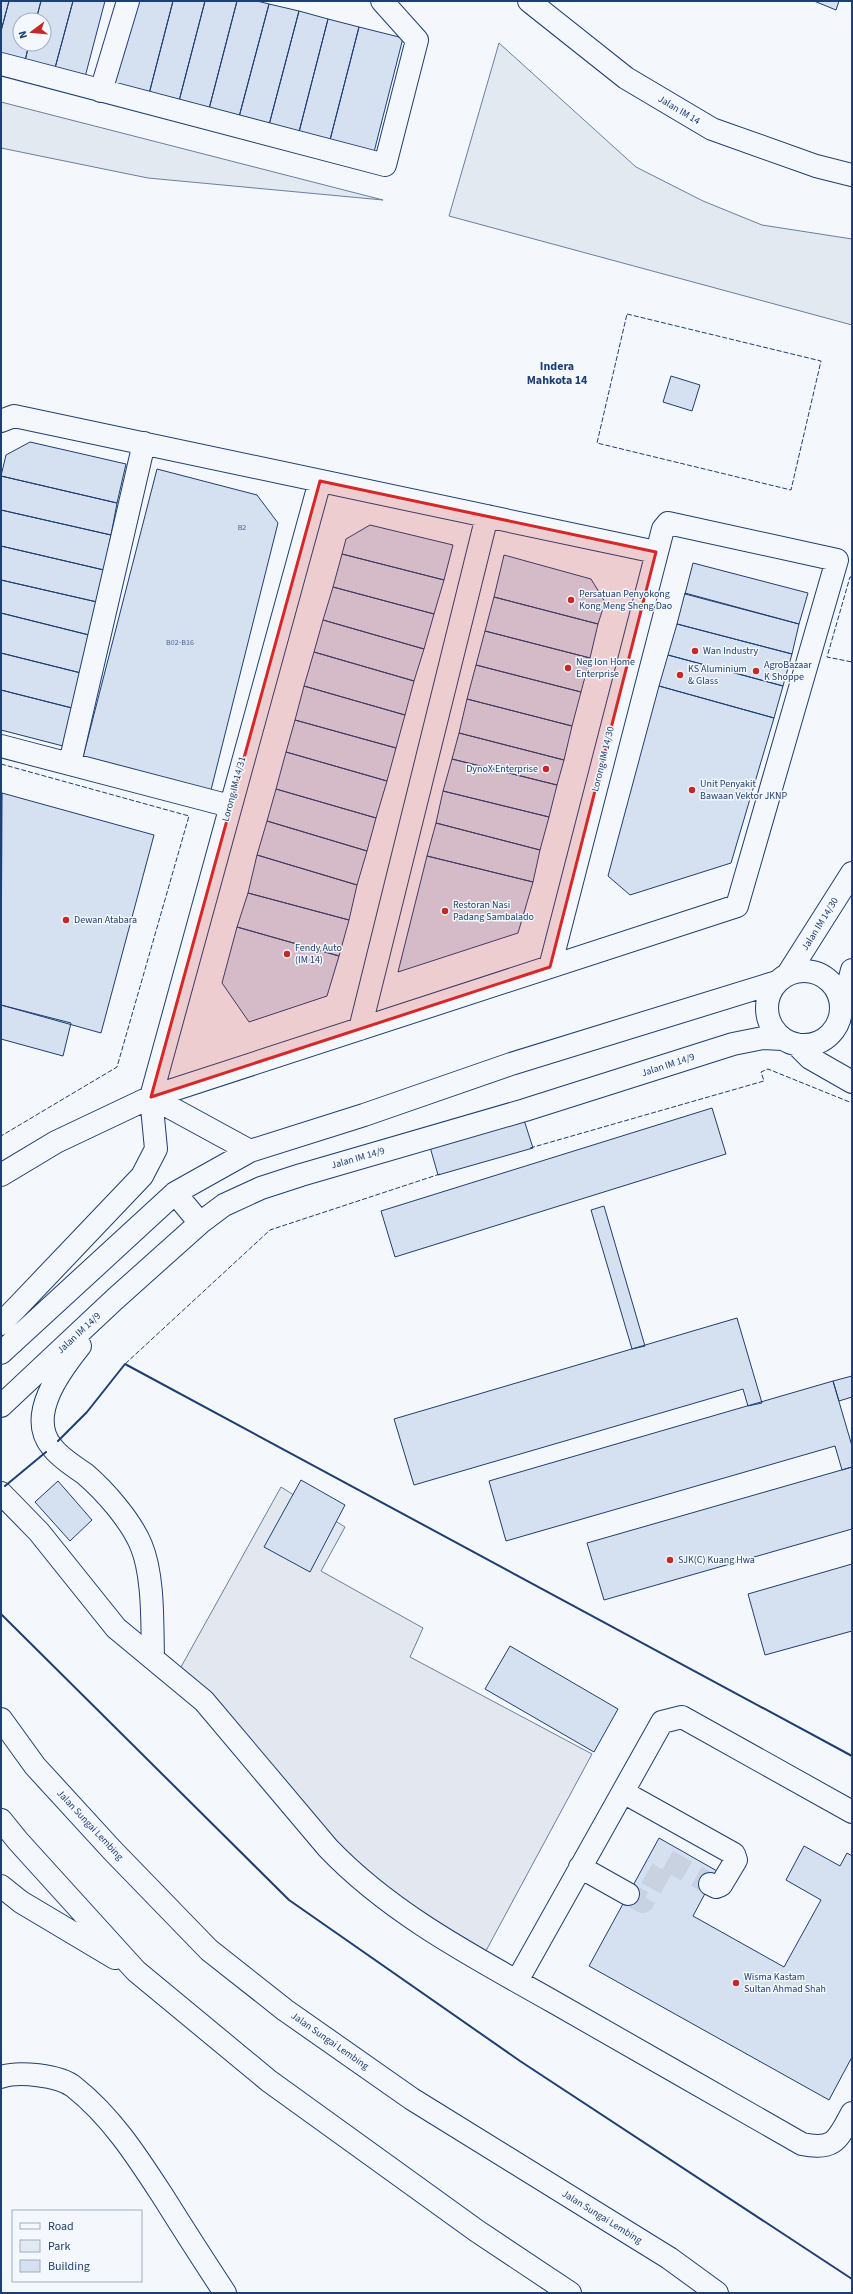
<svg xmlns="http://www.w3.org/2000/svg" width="853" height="2294" font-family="'Source Sans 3',sans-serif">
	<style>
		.green { fill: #e3e9f0; stroke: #687fa3 }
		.parking { fill: #e3e8f0; stroke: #687fa3 }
		.building { fill: #d5e0f0; stroke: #1d3f73 }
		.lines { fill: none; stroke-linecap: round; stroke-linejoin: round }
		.minor-tunnel { stroke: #c9d2e0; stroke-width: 22; stroke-dasharray: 22 11; stroke-linecap: butt }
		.minor-casing { stroke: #1d3f73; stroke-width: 24 }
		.major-casing { stroke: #1d3f73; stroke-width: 24 }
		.minor { stroke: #f4f7fb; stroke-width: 22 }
		.major { stroke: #f4f7fb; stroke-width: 22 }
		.fence { stroke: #1d3f73; stroke-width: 1; stroke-dasharray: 5 2; stroke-linecap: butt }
		.wall { stroke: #1d3f73; stroke-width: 2 }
		.marked { fill: #d62828; fill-opacity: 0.2; stroke: #d62828; stroke-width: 3; stroke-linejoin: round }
		.poi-dot { fill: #c62828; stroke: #f4f7fb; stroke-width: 1.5 }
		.labels { text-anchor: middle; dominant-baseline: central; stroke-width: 3; stroke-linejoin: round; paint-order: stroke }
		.number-label { font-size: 8px; fill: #4b6792 }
		.street-label { font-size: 10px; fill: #1d3f73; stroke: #f4f7fb }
		.poi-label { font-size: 10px; fill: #1d3f73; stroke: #f4f7fb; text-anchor: start }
		.quarter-label { font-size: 12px; font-weight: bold; fill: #1d3f73; stroke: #f4f7fb }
	</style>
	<rect width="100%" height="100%" fill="#f4f7fb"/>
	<path class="green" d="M499,43L636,167L703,201L762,225L852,239V325L449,216Z
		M1,102L383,200L148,178L1,148Z"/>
	<path class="parking" d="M281,1487L345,1527L321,1571L423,1628L410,1657L592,1754L481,1960L395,1907L176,1676Z"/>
	<path class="building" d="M1,1H9L1,31Z
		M9,1H41L36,20H20V44H29L25,61L1,55V31Z
		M41,1H73L55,68L25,61L29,44H44V20H36Z
		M73,1H105L85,77L55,68Z
		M133,1H173L149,94L111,84Z
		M173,1H205L179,101L149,94Z
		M205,1H237L209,109L179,101Z
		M237,1H257L269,4L239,117L209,109Z
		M814,1H839L836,10Z
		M269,4L299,11L269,125L239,117Z
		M299,11L328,19L299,132L269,125Z
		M328,19L359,27L330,140L299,132Z
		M359,27L403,38L374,152L330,140Z
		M671,376L700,385L692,411L663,402Z
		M30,442L126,464L117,503L1,476L6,455Z
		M157,469L257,495L278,523L210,794L82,761Z
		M1,476L117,503L111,535L1,510Z
		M1,510L111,535L104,570L1,546Z
		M370,525L453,545L444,580L342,554L346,539Z
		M1,546L104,570L97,602L1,580Z
		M342,554L444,580L434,614L333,587Z
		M504,555L591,579L605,602L598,624L494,597Z
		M693,563L808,593L799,624L685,594Z
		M1,580L97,602L89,635L1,613Z
		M333,587L434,614L424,649L323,620Z
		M685,593L799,624L792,654L677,624Z
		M494,597L598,624L590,658L485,631Z
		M1,613L89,635L81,673L1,653Z
		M323,620L424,649L414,681L314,652Z
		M677,624L792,654L783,686L668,655Z
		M485,631L590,658L581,692L476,665Z
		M314,652L414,681L405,715L304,686Z
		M1,653L81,673L72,708L1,690Z
		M668,655L783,686L774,718L659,686Z
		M476,665L581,692L572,726L467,699Z
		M304,686L405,715L396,748L295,720Z
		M659,686L774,718L731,863L630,895L608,876Z
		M1,690L72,708L63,746L1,730Z
		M467,699L572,726L564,760L459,733Z
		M295,720L396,748L387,781L286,752Z
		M459,733L564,760L557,785L452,759Z
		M286,752L387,781L376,818L276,789Z
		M452,759L557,785L549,817L443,791Z
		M276,789L376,818L367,851L267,821Z
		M443,791L549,817L540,850L436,823Z
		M2,793L154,835L101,1033L1,1005Z
		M267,821L367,851L357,885L257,855Z
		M436,823L540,850L533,882L427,856Z
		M257,855L357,885L349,920L248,893Z
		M427,856L533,882L518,933L398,972Z
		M248,893L349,920L339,956L237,927Z
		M237,927L339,956L327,996L249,1022L222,983Z
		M1,1005L71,1023L63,1056L1,1039Z
		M712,1108L726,1154L395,1257L381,1211Z
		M524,1120L533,1148L438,1175L430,1147Z
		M604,1206L645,1346L632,1349L591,1210Z
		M737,1318L762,1403L748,1406L743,1389L414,1485L394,1419Z
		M852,1376V1397L839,1401L833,1381Z
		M833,1381L852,1446V1467L842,1470L835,1446L506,1541L489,1481Z
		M852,1467V1529L604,1600L587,1543Z
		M301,1480L345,1505L310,1572L264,1547Z
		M58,1481L92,1520L70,1541L35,1502Z
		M852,1564V1631L765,1655L748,1594Z
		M510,1646L618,1709L594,1752L485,1689Z
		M659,1838L717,1871L693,1916L784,1967L821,1900L786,1880L804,1846L840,1866L847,1853L852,1856V2057L829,2100L589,1966Z"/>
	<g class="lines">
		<path class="minor-tunnel" d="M628,1894L643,1902L667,1860L710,1884"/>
		<g class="minor-casing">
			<path id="minor" d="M529,1L626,78L712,129L816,166L852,175
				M1,64L385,165L417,40L382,1
				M101,91L128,1
				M1,421L14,416L656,552
				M1,746L230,806
				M70,763L144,443
				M767 1008a37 37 0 1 1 74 0a37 37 0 1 1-74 0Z
				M788,974L852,873
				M842,1009L852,970
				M360,1029L487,516
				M796,1044L810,1058L852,1082
				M151,1097L250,1151
				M1,1175L56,1142L151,1097L737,906L837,560L668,523L663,529L550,967
				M175,1193L200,1223
				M1,1324L142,1176L156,1149L151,1097L320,481
				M80,1346C60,1371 26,1416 52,1447C60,1458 74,1466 85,1474C105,1491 131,1521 141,1545C154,1576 152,1624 153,1657
				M1,1353L175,1193L250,1151L364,1115L511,1064L777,982
				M1,1406L115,1299L200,1223L224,1205L261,1188L301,1175L525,1110L733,1044L763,1038L783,1039
				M1,1493L39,1532L116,1628L204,1701L328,1848C391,1914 474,1957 552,2001C635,2049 719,2096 802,2144C835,2151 838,2139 852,2113
				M623,1792L734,1854L736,1860L721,1885L716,1887L710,1884
				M580,1867L628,1894
				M517,1981L662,1722L682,1717L852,1812
				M1,2077C18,2071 59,2075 74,2087C112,2117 138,2158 164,2198C184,2230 204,2261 225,2293"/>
		</g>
		<g class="major-casing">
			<path id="major" d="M1,1719L35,1766L112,1850L209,1950L285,2010L412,2099L669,2258L717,2293
				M1,1820L18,1841L136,1971L269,2081L477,2231L570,2293
				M1,1886L21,1902L115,1958"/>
		</g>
		<use href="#minor" class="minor"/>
		<use href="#major" class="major"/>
		<path class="fence" d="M627,314L821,361L791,490L597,443Z
			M852,577H850L827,657L852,662
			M1,764L189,816L117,1067L1,1136
			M530,1148L764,1081L761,1072L768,1069L852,1103
			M440,1174L270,1230L125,1364L852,1756"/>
		<path class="wall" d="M58,1441L87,1412L125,1364L852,1756
			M5,1486L46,1452
			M1,1614L289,1900L520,2061L852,2279"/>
	</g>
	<path class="marked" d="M320,481L656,552L550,967L151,1097Z"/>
	<g class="poi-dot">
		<circle cx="571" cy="600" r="4"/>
		<circle cx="695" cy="651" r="4"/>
		<circle cx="568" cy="668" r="4"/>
		<circle cx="756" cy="671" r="4"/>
		<circle cx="680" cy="675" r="4"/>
		<circle cx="546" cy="769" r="4"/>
		<circle cx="692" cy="790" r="4"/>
		<circle cx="445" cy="911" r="4"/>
		<circle cx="66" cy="920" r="4"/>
		<circle cx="287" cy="954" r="4"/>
		<circle cx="670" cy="1560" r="4"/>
		<circle cx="736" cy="1983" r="4"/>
	</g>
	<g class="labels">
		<g class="number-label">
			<text x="242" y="527">B2</text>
			<text x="180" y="642">B02-B16</text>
		</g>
		<g class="street-label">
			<text transform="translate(679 110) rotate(31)">Jalan IM 14</text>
			<text transform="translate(603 759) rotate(-76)">Lorong IM 14/30</text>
			<text transform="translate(234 789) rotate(-75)">Lorong IM 14/31</text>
			<text transform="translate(820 924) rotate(-58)">Jalan IM 14/30</text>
			<text transform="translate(668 1065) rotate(-18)">Jalan IM 14/9</text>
			<text transform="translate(358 1158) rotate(-16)">Jalan IM 14/9</text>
			<text transform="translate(79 1333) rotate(-43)">Jalan IM 14/9</text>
			<text transform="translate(90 1825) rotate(47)">Jalan Sungai Lembing</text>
			<text transform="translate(330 2041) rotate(35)">Jalan Sungai Lembing</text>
			<text transform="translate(602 2217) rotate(32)">Jalan Sungai Lembing</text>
		</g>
		<g class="poi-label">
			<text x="579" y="594">Persatuan Penyokong<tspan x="579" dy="12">Kong Meng Sheng Dao</tspan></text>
			<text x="703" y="651">Wan Industry</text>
			<text x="576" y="662">Neg Ion Home<tspan x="576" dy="12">Enterprise</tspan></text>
			<text x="764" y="665">AgroBazaar<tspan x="764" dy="12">K Shoppe</tspan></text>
			<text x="688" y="669">KS Aluminium<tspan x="688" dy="12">&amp; Glass</tspan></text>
			<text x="538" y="769" text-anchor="end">DynoX Enterprise</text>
			<text x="700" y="784">Unit Penyakit<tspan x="700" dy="12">Bawaan Vektor JKNP</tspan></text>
			<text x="453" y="905">Restoran Nasi<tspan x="453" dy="12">Padang Sambalado</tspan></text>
			<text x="74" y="920">Dewan Atabara</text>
			<text x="295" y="948">Fendy Auto<tspan x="295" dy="12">(IM 14)</tspan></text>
			<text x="678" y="1560">SJK(C) Kuang Hwa</text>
			<text x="744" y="1977">Wisma Kastam<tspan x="744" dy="12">Sultan Ahmad Shah</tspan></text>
		</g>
		<g class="quarter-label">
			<text x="557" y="366">Indera<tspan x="557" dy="14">Mahkota 14</tspan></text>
		</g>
	</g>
	<rect width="853" height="2294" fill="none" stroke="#1d3f73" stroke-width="4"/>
	<rect x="12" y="2210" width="130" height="72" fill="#f4f7fb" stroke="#9eadc5"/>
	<rect x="20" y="2223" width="20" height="6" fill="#f4f7fb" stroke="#9eadc5"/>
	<text x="48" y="2230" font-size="12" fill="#1d3f73">Road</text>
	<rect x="20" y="2240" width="20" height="12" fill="#e3e9f0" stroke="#9eadc5"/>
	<text x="48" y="2250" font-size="12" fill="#1d3f73">Park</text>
	<rect x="20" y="2260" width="20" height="12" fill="#d5e0f0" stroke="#9eadc5"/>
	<text x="48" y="2270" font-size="12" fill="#1d3f73">Building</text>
	<g transform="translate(32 32) rotate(254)"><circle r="19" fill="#f4f7fb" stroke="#9eadc5"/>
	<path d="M0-3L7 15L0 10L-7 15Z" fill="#c62828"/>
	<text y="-6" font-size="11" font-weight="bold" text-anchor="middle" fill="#1d3f73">N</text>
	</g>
</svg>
